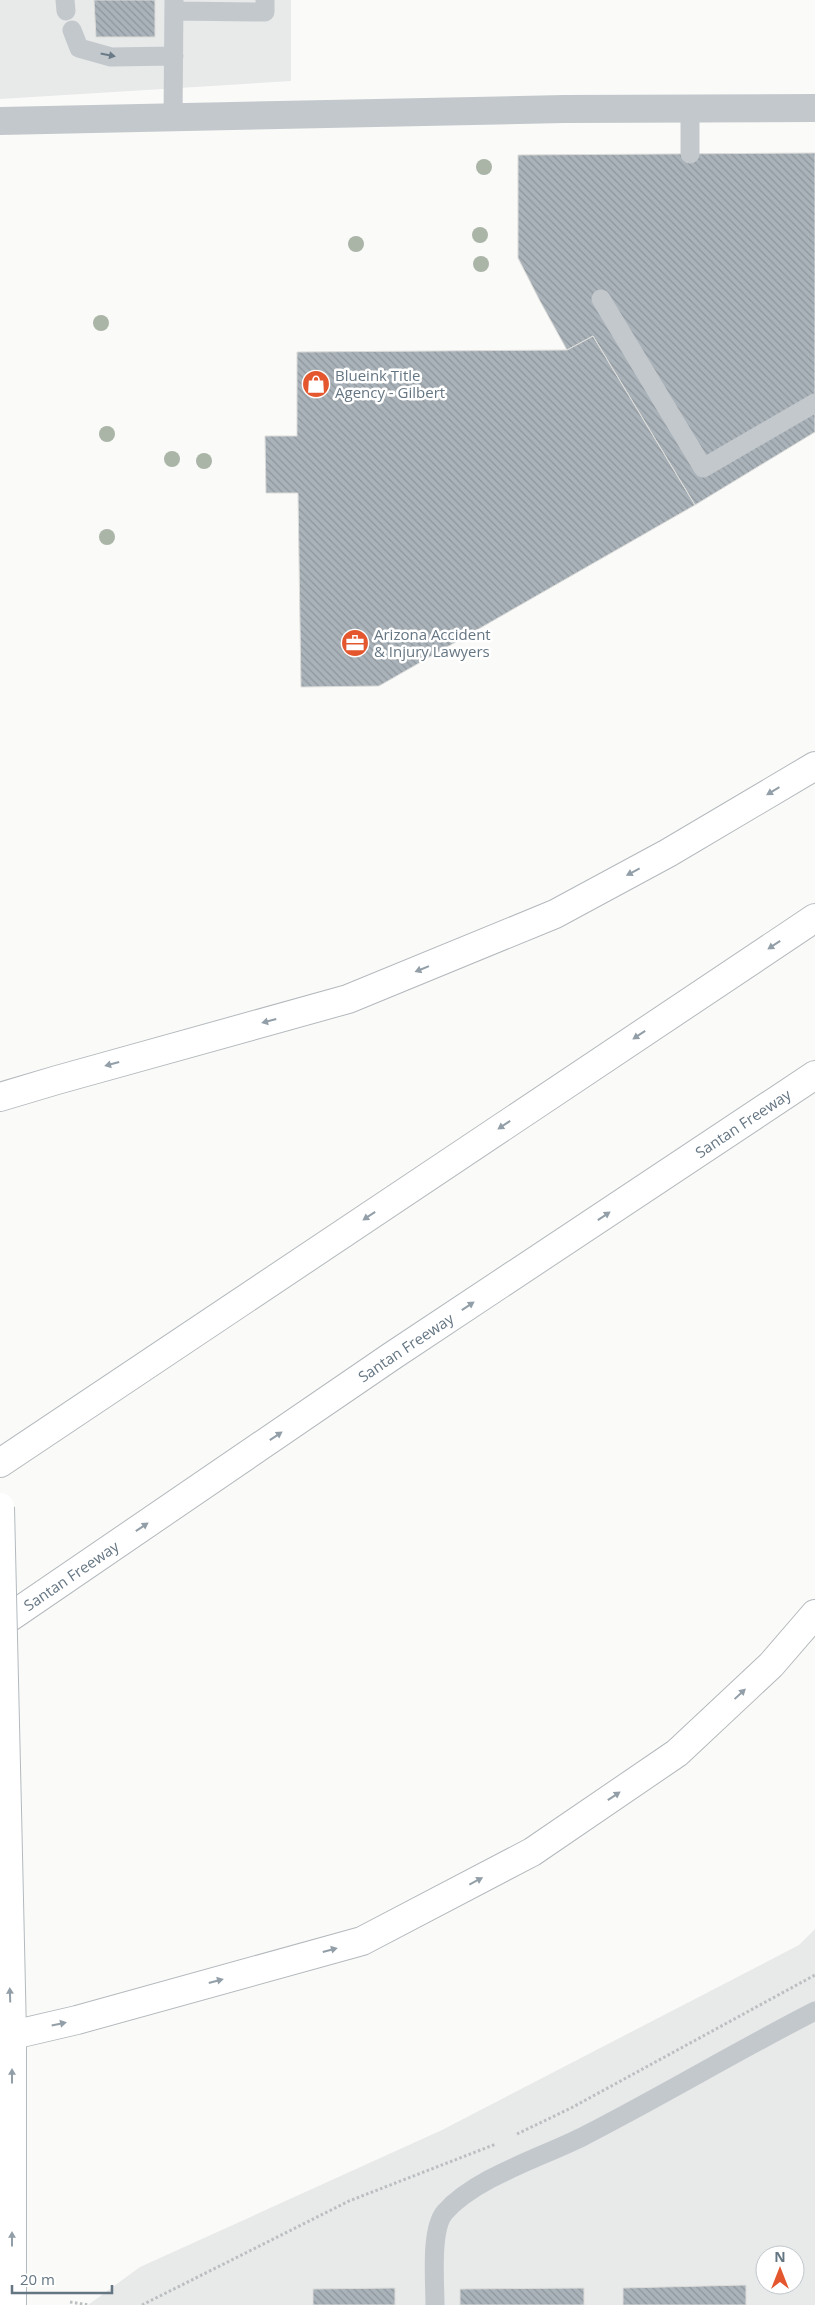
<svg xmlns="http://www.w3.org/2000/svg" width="815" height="2305" font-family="'Open Sans',sans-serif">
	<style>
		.built { fill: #e8e9e9; fill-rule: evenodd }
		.building { fill: url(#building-back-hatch); stroke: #dcdcda }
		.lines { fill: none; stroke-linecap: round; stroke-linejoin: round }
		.secondary-casing { stroke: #b3babf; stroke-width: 30 }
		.motorway-casing { stroke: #b4b9bd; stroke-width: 30 }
		.path { stroke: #bbbfc2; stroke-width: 3; stroke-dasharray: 2.5 2.5; stroke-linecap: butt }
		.service { stroke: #c3c8cc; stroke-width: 19 }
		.minor { stroke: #c3c8cc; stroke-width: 28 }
		.secondary { stroke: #fff; stroke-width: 28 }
		.motorway { stroke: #fff; stroke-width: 28 }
		.secondary-bridge-casing { stroke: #b3babf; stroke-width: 30; stroke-linecap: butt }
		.secondary-bridge { stroke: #fff; stroke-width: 28 }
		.tree { fill: #aab4a7 }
		.oneway { fill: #6a7a87 }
		.oneway2 { fill: #939fa8 }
		.labels { text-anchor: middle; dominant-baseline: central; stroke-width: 5; stroke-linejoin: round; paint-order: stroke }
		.poi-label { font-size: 15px; fill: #657683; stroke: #fff; text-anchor: start }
		.street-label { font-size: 15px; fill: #657683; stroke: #fff }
	</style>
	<defs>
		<pattern id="building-back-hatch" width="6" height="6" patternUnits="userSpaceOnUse" patternTransform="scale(1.25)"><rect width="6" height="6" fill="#aab3b9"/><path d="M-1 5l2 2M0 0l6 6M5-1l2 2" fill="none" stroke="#8e969c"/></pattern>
	</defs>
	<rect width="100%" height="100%" fill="#fafaf8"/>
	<path class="built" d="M0,0H291V81L0,99Z
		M815,1929V2305H88L140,2267L442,2130L799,1945ZM765,2255H795V2285H765Z"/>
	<path class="building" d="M94,0H155V37H96Z
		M815,153V432L695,505L593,336L567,350L540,301L518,258V155Z
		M593,336L695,505L379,686L301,687L298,493H266L265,436H297V352L567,350Z
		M746,2285V2305H623V2288Z
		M395,2288V2305H313V2289Z
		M584,2288V2305H460V2289Z"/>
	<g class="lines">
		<g class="secondary-casing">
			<path id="secondary" d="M7,1810L12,2034V2305"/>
		</g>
		<g class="motorway-casing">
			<g id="motorway">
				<path d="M0,1097L57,1080L348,999L555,914L668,853L815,766"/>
				<path d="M0,1463L815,918"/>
				<path id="s1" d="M0,1624L392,1356L815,1075"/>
				<path d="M0,2038L77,2020L362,1941L532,1852L677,1753L771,1665L815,1614"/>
			</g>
		</g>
		<path class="path" d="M517,2134L571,2108L815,1975
			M70,2302L89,2305
			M142,2305L349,2201L496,2144"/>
		<path class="service" d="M65,0L66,11
			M174,11L265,12V0
			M72,30L79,48L111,57L174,56
			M690,108V154
			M173,119L174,0
			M601,299L703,468L815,403
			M435,2305C435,2282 430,2229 445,2212C476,2177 543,2157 584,2136C662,2096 737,2051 815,2011"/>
		<path class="minor" d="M0,121L564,109L815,108"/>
		<use href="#secondary" class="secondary"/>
		<use href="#motorway" class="motorway"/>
		<g class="secondary-bridge-casing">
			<path id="secondary-bridge" d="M0,1507L7,1810"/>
		</g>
		<use href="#secondary-bridge" class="secondary-bridge"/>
	</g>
	<g class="tree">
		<circle cx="484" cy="167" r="8"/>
		<circle cx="480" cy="235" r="8"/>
		<circle cx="356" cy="244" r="8"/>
		<circle cx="481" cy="264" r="8"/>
		<circle cx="101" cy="323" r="8"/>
		<circle cx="107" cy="434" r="8"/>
		<circle cx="172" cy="459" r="8"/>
		<circle cx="204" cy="461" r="8"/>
		<circle cx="107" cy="537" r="8"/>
	</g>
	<defs><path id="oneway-solid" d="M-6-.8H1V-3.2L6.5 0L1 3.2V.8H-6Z" transform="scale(1.25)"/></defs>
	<use class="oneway" href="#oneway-solid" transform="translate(108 55) rotate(11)"/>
	<g class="oneway2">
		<use href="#oneway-solid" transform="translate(773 791) rotate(149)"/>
		<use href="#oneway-solid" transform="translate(633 872) rotate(152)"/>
		<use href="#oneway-solid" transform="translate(774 945) rotate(146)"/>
		<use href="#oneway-solid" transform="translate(422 969) rotate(158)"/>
		<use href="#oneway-solid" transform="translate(269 1021) rotate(165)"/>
		<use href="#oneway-solid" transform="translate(639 1035) rotate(146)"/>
		<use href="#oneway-solid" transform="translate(112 1064) rotate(165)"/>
		<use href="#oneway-solid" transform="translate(504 1125) rotate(146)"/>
		<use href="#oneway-solid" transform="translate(369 1216) rotate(146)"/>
		<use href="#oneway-solid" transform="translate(604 1216) rotate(-34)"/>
		<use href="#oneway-solid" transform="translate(468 1306) rotate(-34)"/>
		<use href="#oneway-solid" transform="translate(276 1436) rotate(-34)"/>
		<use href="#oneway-solid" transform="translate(142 1527) rotate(-34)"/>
		<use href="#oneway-solid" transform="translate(740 1694) rotate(-43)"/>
		<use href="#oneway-solid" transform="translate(614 1796) rotate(-34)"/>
		<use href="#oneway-solid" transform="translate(476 1881) rotate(-28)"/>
		<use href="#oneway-solid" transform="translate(330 1950) rotate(-15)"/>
		<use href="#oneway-solid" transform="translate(216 1981) rotate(-15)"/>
		<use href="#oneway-solid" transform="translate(10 1995) rotate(-92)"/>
		<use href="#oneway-solid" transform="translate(59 2024) rotate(-12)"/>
		<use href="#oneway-solid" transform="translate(12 2076) rotate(-90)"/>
		<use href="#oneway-solid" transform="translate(12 2239) rotate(-90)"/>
	</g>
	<defs>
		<g id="shop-disc" transform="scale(1.4375)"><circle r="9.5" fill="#e4572e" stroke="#fff"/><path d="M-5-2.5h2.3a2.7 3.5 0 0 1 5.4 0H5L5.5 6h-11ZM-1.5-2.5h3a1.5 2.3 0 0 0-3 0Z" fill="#fff"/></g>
		<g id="office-disc" transform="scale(1.4375)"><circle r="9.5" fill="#e4572e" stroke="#fff"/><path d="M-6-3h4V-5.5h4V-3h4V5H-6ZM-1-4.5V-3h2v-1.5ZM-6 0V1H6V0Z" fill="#fff"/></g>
	</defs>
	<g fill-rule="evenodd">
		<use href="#shop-disc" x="316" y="384"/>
		<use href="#office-disc" x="355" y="643"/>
	</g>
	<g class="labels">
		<g class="poi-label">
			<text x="335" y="375">Blueink Title<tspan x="335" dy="17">Agency - Gilbert</tspan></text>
			<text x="374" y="634">Arizona Accident<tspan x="374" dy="17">&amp; Injury Lawyers</tspan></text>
		</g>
		<g class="street-label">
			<text stroke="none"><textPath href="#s1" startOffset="896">Santan Freeway</textPath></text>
			<text stroke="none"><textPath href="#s1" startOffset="491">Santan Freeway</textPath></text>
			<text stroke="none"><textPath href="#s1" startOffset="86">Santan Freeway</textPath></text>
		</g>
	</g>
	<g transform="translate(780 2270)"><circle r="24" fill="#ffffff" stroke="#c1c8cd"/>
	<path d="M0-4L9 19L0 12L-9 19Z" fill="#e4572e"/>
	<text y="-8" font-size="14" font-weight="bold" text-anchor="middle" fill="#657683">N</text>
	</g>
	<path d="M12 2285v8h100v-8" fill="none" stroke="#657683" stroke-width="2.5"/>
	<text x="20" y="2285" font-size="15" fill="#657683" stroke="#ffffff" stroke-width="4" paint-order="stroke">20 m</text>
</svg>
